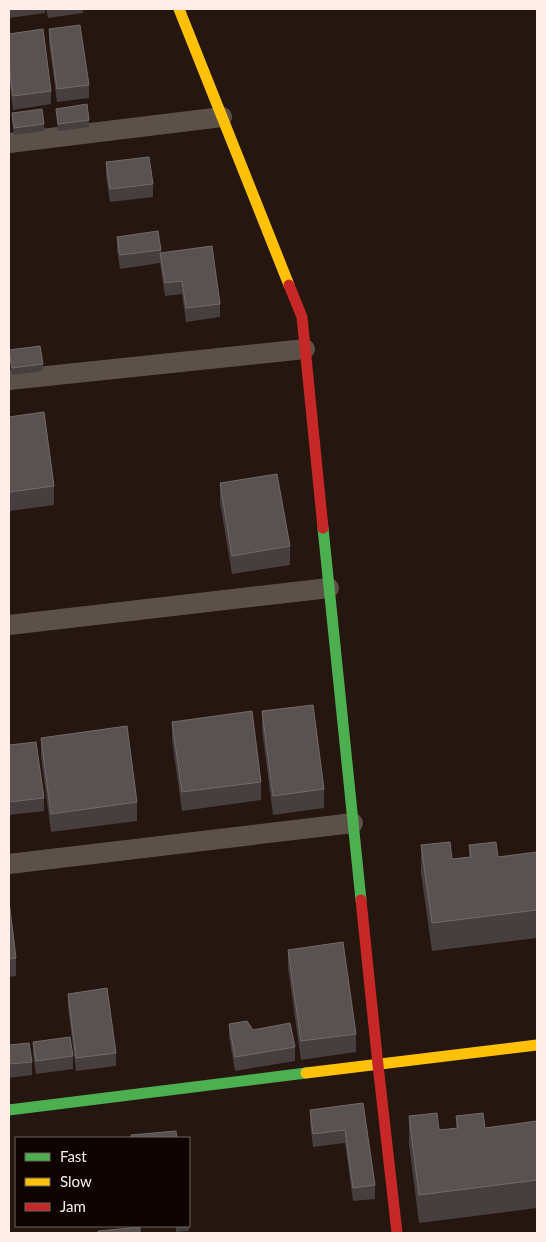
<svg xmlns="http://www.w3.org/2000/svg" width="546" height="1242" font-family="Lato,sans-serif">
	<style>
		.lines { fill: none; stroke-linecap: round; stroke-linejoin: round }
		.street { stroke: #5c5149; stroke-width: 20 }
		.fast { stroke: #4caf50; stroke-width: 11 }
		.slow { stroke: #ffc107; stroke-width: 11 }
		.jam { stroke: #c62828; stroke-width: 11 }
		.wall { fill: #463e3f }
		.building { fill: #5a5151; stroke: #736a68 }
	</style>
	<rect width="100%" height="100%" fill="#25160f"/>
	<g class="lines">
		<path class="street" d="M9,143L222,117
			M9,380L305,349
			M9,625L329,588
			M9,864L353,823"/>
		<path class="fast" d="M323,528L361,900
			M9,1110L306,1073"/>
		<path class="slow" d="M179,9L289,285
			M306,1073L537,1045"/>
		<path class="jam" d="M289,285L302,317L323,528
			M361,900L378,1065L397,1233"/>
	</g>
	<path class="wall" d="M9,9H45V13L9,18Z
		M46,9H83V13L48,18Z
		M49,29L89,85V98L57,102L49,43Z
		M9,34L51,91V104L13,110L9,79Z
		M56,109L89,120V127L58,131Z
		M12,113L44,124V131L14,135L12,120Z
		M106,162L153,184V197L110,202L106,176Z
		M117,237L161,250V253L220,304V317L186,322L182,294L165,296L160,263L120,269L117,250Z
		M9,350L43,364V371L12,375L9,357Z
		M9,417L54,486V505L10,511L9,503Z
		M220,483L290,546V565L232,574L220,502Z
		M262,711L324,789V808L273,815L262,730Z
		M172,722L261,782V800L182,811L172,740Z
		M41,738L137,802V821L51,832L41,757Z
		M9,745L44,798V811L9,815Z
		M421,845L452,859L469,857V845L498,857L537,852V938L432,951L421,873Z
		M9,901L16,958V976L9,977Z
		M288,950L356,1034V1052L301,1060L288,968Z
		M68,994L116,1053V1066L76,1071L68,1007Z
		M229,1024L253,1030L295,1047V1061L235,1071L229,1037Z
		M33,1042L73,1056V1069L36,1074L33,1055Z
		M9,1045L32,1062V1075L9,1078Z
		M363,1103L375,1185V1199L353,1201L345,1143L313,1147L310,1123V1110Z
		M409,1116L439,1130L456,1128V1116L485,1128L537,1121V1208L419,1223L409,1144Z
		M176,1226H189V1231L176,1232Z"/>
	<path class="building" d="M80,25L89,85L57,89L49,29Z
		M43,29L51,91L13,96L9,66V34Z
		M87,104L89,120L58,124L56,109Z
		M42,109L44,124L14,128L12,113Z
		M149,157L153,184L110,189L106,162Z
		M158,231L161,250L120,255L117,237Z
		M212,246L220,304L186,308L182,281L165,283L160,253Z
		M40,346L43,364L12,368L9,350Z
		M44,412L54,486L10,492L9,485V417Z
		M277,474L290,546L232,556L220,483Z
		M313,705L324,789L273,796L262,711Z
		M252,711L261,782L182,792L172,722Z
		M127,726L137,802L51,814L41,738Z
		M36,742L44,798L9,802V745Z
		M450,842L452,859L471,857L469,845L496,842L498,857L537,852V910L432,923L421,845Z
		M9,901L16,958L9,959Z
		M343,942L356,1034L301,1041L288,950Z
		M107,988L116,1053L76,1058L68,994Z
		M247,1021L253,1030L290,1023L295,1047L235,1057L229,1024Z
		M70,1037L73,1056L36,1061L33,1042Z
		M29,1043L32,1062L9,1064V1045Z
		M363,1103L375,1185L353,1188L345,1130L313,1134L310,1110Z
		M437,1113L439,1130L458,1128L456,1116L483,1113L485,1128L537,1121V1180L419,1195L409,1116Z
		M176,1131L177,1138H131V1135Z
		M140,1227V1233H98V1231Z"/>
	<rect width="546" height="1242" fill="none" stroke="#feeee7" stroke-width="20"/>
	<rect x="15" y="1137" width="175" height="90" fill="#0e0401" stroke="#6e625d"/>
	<rect x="25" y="1153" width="25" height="8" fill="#4caf50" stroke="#6e625d"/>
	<text x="60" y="1162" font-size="15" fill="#feeee7">Fast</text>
	<rect x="25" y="1178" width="25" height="8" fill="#ffc107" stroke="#6e625d"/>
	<text x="60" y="1187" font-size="15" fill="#feeee7">Slow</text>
	<rect x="25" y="1203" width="25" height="8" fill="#c62828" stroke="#6e625d"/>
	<text x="60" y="1212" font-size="15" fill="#feeee7">Jam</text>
</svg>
